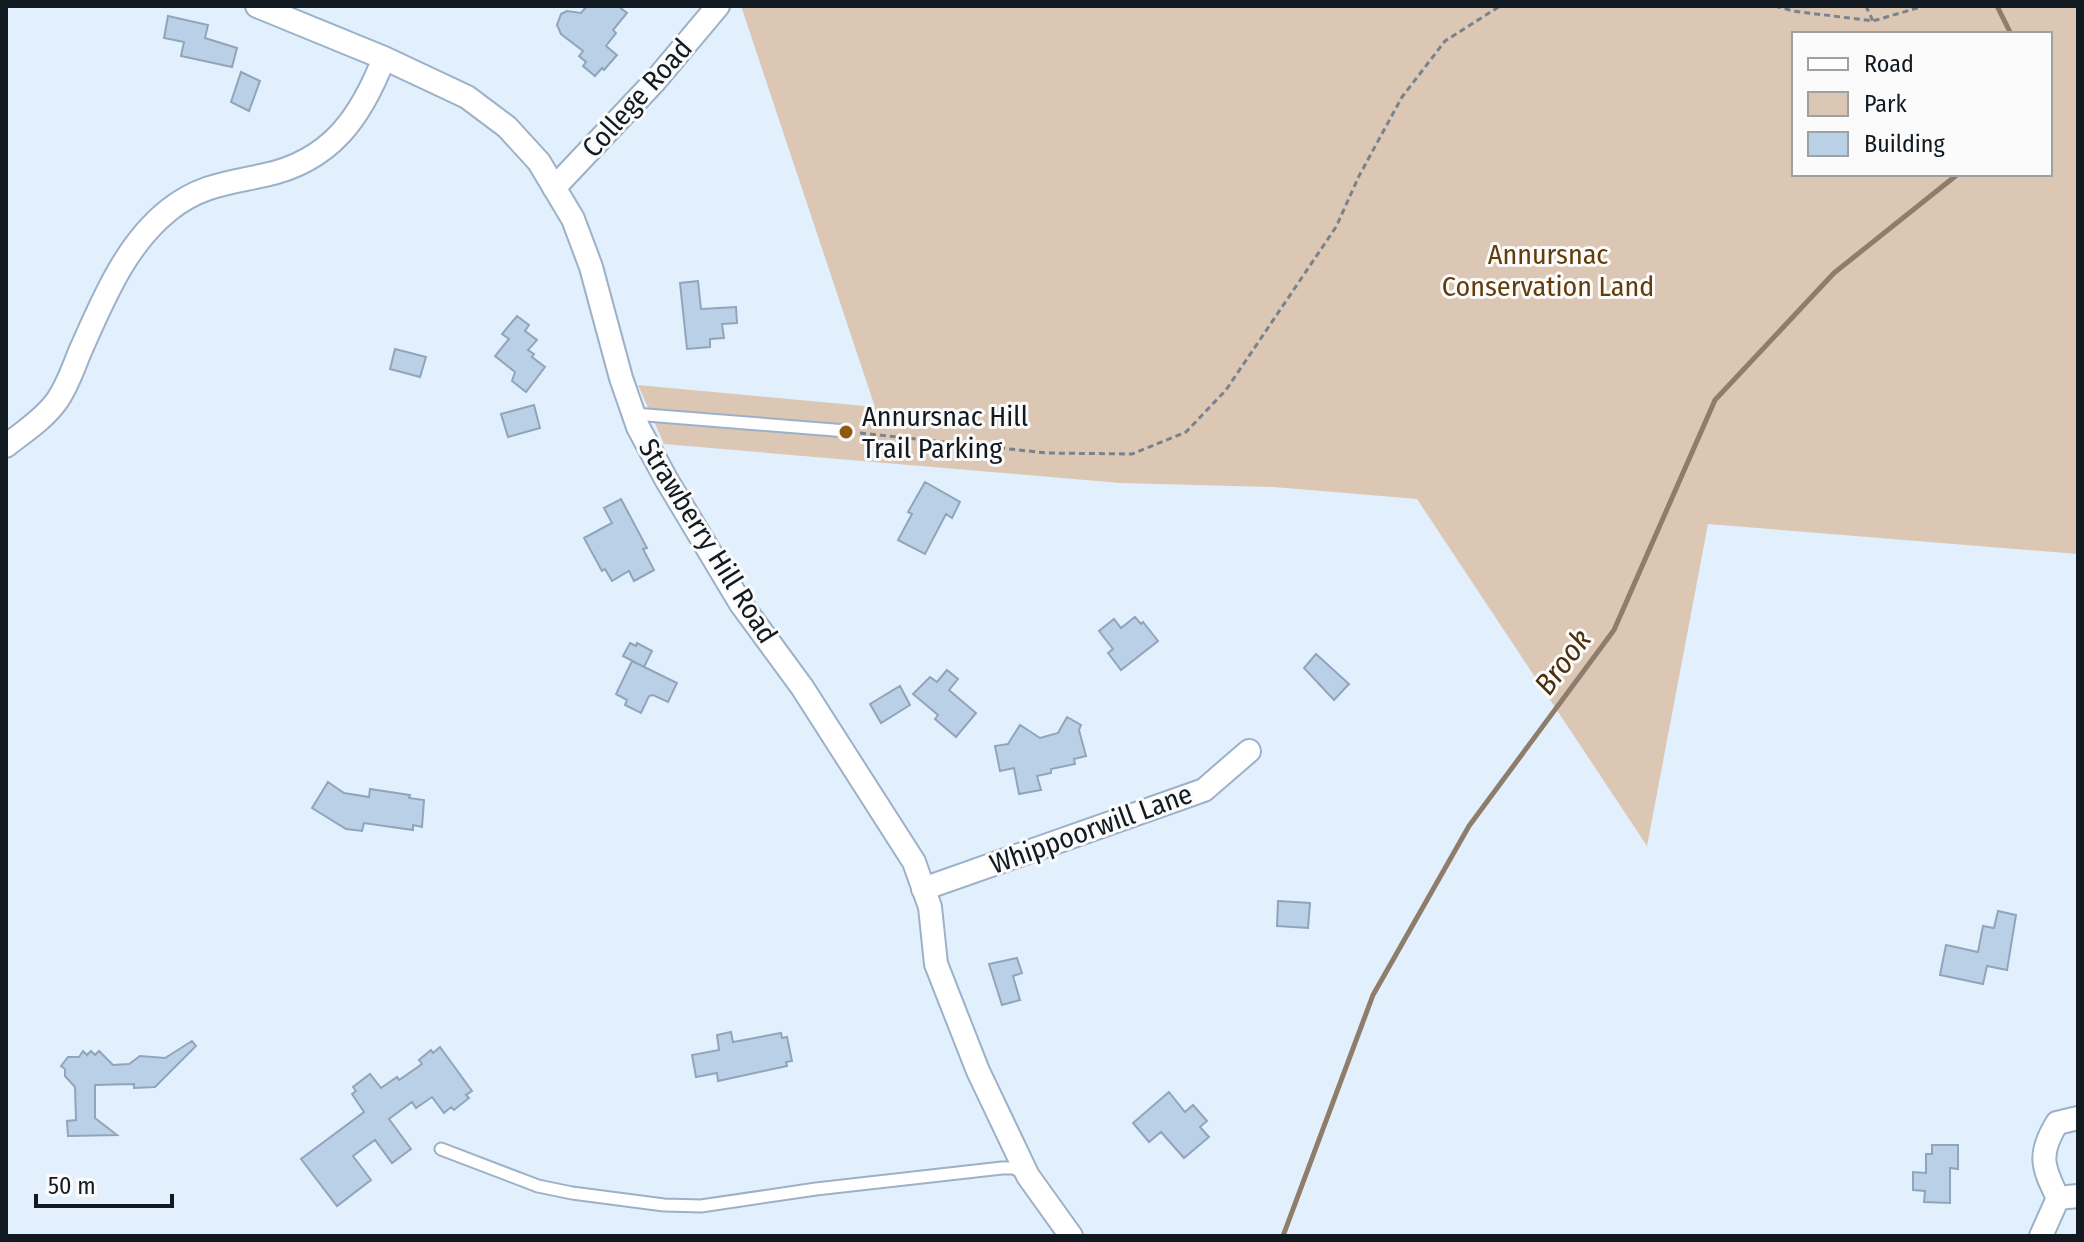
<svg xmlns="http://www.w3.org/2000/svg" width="2084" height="1242" font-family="'Fira Sans Condensed',sans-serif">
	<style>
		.green { fill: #dbc7b3; fill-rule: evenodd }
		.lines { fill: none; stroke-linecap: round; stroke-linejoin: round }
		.stream { stroke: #8f7d6c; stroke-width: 5 }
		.building { fill: #bad0e6; stroke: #90a5bb; stroke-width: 2 }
		.service-casing { stroke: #9cb1c7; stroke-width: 15 }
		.minor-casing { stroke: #9cb1c7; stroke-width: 26 }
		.path { stroke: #78838d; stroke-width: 3; stroke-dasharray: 6 4; stroke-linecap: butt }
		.service { stroke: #fff; stroke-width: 11 }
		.minor { stroke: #fff; stroke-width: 22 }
		.poi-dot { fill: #8f590e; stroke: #fbfbfb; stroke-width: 3 }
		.labels { text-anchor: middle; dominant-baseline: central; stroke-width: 6; stroke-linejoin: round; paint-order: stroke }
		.street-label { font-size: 28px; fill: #121a21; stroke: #fbfbfb }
		.park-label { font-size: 28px; fill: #633c0a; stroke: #fbfbfb }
		.poi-label { font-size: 28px; fill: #121a21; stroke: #fbfbfb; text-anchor: start }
		.water-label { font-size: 30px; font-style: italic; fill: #4d2f0b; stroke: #fbfbfb }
	</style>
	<rect width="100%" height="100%" fill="#e2f0fe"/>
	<path class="green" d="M741,6H2078V554L1708,524L1647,846L1417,499L1274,487L1120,483L664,444L638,385L875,407ZM1794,34H2050V174H1794Z"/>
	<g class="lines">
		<path class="stream" d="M1997,6L2011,34
			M1283,1236L1373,995L1469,826L1614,630L1715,400L1834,273L1958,174"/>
	</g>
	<path class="building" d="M587,6H618L627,13L613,30L616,33L606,46L617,55L604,70L602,68L595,76L583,66L586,62L579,56L583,51L561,34L557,25L561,14L567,11L581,13Z
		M168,16L208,25L205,38L237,48L232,67L181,56L184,42L164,38Z
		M241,72L260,81L249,111L231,102Z
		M698,281L701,309L736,307L737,323L722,324L724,338L710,339V347L687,349L680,283Z
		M517,316L529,325L525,331L537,340L528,350L534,354L532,357L545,367L526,392L512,381L515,372L495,356L509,339L502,334Z
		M395,349L426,357L420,377L390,369Z
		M534,405L540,428L508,437L501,414Z
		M925,482L960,502L952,518L946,514L925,554L898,540L912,514L908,512Z
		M621,499L647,548L643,549L654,570L634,581L629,571L612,581L605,569L602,571L584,538L612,523L604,508Z
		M1135,617L1141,624L1143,622L1158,641L1121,670L1108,653L1113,649L1099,631L1114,619L1121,628Z
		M630,643L636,646L637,643L652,651L644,667L623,656Z
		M1316,654L1349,684L1334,700L1304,668Z
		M632,661L677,683L668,702L653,695L649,696L641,713L625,705L627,700L616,694Z
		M947,670L958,679L949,690L976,713L956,737L935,719L938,715L913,694L930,677L937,682Z
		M900,686L910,705L881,723L870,704Z
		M1067,717L1081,725L1079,730L1086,756L1074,759L1075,764L1051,769V773L1037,776L1041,790L1019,794L1014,768L1000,771L995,746L1008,744L1020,725L1040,738L1058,733Z
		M328,782L344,793L369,797L370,789L410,795L409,798L424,800L422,827L413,825V830L364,823L362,831L346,829L312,808Z
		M1278,901L1310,903L1308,928L1277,926Z
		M1998,911L2016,915L2007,970L1987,966L1983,984L1940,975L1946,945L1978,952L1983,926L1994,928Z
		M1017,958L1022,973L1013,976L1020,1000L1002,1005L989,964Z
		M731,1032L733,1042L781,1033L782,1038L787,1037L792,1061L786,1062L787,1066L718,1081L717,1073L696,1077L692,1055L719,1050L717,1035Z
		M192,1041L196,1046L155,1087L134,1088V1084L95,1085V1118L117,1135L68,1136L67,1121L76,1120L75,1087L65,1076V1069L61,1066L68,1057H79L83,1051L87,1055L91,1051L95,1055L99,1051L113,1065L129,1064L140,1056L165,1058Z
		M440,1047L472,1091L466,1095L469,1098L454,1110L451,1107L444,1113L432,1097L416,1108L412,1102L389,1119L411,1149L392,1163L375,1140L353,1156L371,1180L337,1206L301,1159L364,1112L352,1094L356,1091L353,1087L370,1074L381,1088L397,1077L399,1080L422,1064L419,1060L431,1050L433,1053Z
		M1169,1092L1185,1112L1193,1105L1207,1121L1200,1127L1209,1137L1184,1158L1161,1132L1149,1142L1133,1123Z
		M1932,1145H1958V1169L1950,1168V1203L1924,1202L1925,1191L1913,1190V1172L1926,1173V1154H1932Z"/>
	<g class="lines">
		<g class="service-casing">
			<path id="service" d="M634,414L847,431
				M441,1149L538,1186L572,1193L664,1205L701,1206L816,1189L1002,1168H1014L1024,1174"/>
		</g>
		<g class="minor-casing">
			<path id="minor" d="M257,6L384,58L467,97L507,127L539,162L573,219L591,267L621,378L638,427L666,479L741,604L802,687L914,862L930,907L936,964L978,1071L1028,1176L1071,1236
				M554,188L655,81L718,6
				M6,446C22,433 44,419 56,402C68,386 74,365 82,347C104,298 126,244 169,210C200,185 229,183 265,175C331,161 361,117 384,58
				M923,889L1204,790L1249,751
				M2058,1198L2078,1196
				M2041,1236L2058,1198C2042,1166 2038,1154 2057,1123L2078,1118"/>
		</g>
		<path class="path" d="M1775,6L1793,11L1873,21L1924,6
			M1866,6L1873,21
			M860,433L1047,453L1132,454L1186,432L1226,390L1336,227L1359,176L1402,97L1445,41L1500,6"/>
		<use href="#service" class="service"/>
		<use href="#minor" class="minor"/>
	</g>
	<circle class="poi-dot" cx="846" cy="432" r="8"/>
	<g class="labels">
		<g class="street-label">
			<text transform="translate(637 98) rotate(-48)">College Road</text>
			<text transform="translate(708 541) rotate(58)">Strawberry Hill Road</text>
			<text transform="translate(1091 829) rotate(-20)">Whippoorwill Lane</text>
		</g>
		<g class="park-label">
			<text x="1548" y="254">Annursnac<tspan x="1548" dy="32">Conservation Land</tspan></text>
		</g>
		<g class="poi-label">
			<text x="862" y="416">Annursnac Hill<tspan x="862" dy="32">Trail Parking</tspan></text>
		</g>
		<g class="water-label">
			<text transform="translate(1563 662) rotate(-53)">Brook</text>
		</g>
	</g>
	<rect width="2084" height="1242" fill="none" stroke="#121a21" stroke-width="16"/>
	<rect x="1792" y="32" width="260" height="144" fill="#fbfbfb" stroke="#9ea1a4" stroke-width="2"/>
	<rect x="1808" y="58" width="40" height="12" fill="#ffffff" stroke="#9ea1a4" stroke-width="2"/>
	<text x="1864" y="72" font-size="24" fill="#121a21">Road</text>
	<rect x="1808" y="92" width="40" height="24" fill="#dbc7b3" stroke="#9ea1a4" stroke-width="2"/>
	<text x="1864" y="112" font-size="24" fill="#121a21">Park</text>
	<rect x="1808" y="132" width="40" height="24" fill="#bad0e6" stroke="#9ea1a4" stroke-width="2"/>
	<text x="1864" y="152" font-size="24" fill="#121a21">Building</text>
	<path d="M36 1194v12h136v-12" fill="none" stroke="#121a21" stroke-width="4"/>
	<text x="48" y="1194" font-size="24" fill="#121a21" stroke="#fbfbfb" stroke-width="6" paint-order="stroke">50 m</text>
</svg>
